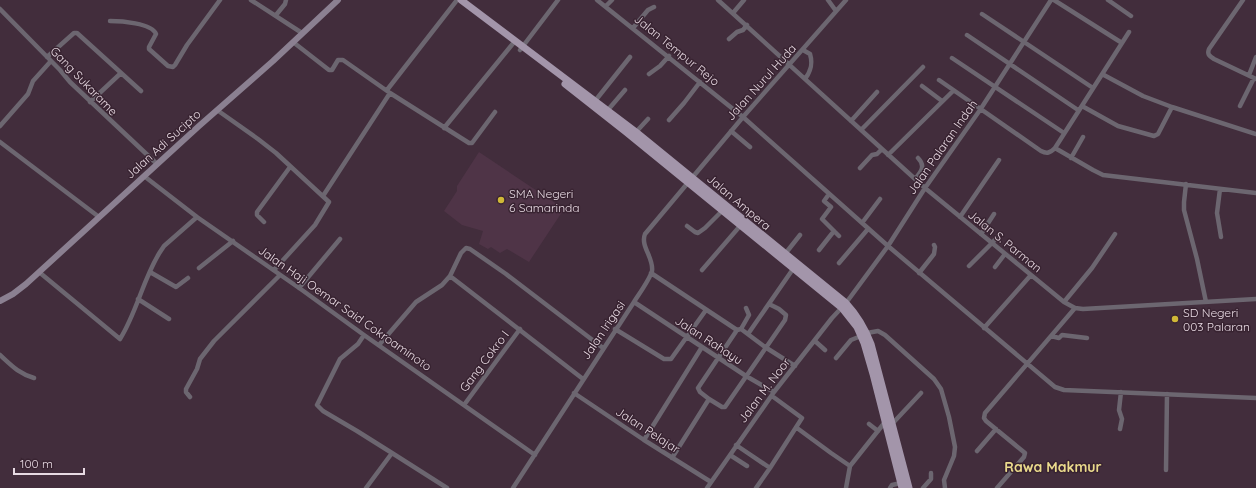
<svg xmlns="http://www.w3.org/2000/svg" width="1256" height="488" font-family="Quicksand,sans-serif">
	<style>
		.built { fill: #4f3447 }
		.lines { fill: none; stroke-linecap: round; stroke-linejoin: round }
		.street { stroke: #6c6670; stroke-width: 4.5 }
		.secondary { stroke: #8b8091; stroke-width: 6 }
		.primary { stroke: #a395aa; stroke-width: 7 }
		.poi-dot { fill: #d0b837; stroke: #382331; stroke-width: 1.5 }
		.labels { text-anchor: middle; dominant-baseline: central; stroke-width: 3; stroke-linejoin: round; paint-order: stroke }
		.street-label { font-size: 12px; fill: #e8dae3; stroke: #382331 }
		.poi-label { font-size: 12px; fill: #e8dae3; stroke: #382331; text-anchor: start }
		.quarter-label { font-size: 14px; font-weight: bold; fill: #eada8c; stroke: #382331 }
	</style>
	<rect width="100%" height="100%" fill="#422d3c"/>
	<path class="built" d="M479,152L564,209L529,262L507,249L500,253L491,247L488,249L479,244L483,231L462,225L444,211L457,191V186Z"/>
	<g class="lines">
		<path class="street" d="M251,0L302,33
			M597,0L743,117L888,246L1055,387L1064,390L1256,398
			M718,0L925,188L1064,302L1075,308L1083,309L1256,299
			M828,0L836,11
			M1108,0L1131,16
			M1243,0L1209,49C1207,54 1209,56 1214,59L1256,79
			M606,6L612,0
			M0,9L60,70L70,82L157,164
			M733,13L744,0
			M982,14L1093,88
			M276,15L285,4L286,0
			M110,21C120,21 152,23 156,34L149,47V49L168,66L173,67L175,65L187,45L220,0
			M633,28L648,10L654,7
			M967,35L1078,110
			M729,39L737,32L743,30L747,25
			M293,42L329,70H332L338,60H343L390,93L469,143H472L495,112
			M1122,43L1129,32
			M520,50L558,0
			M803,50L810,54C813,64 811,71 805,79
			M47,57L74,33H77L141,91
			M952,58L1064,133
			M649,74L660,66L669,56
			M1102,74L1143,96L1172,107L1256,134
			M1249,75L1256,57
			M939,80L1041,151C1047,154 1050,153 1055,148L1122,43L1054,0
			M922,86L942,101
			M387,90L457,0
			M595,101L630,57
			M90,102L121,73
			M1082,106L1118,126L1154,136L1158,134L1172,107
			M1240,106L1254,78
			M217,110L258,139L276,153L329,202L315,225L274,270
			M607,111L625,90
			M669,120L684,103L700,82
			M851,121L877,92
			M0,126L28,94L33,81L51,61
			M444,128L515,41
			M861,130L923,67
			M731,131L750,147
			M636,132L648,119
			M0,142L99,217
			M1055,148L1093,170L1103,175L1256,193
			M888,155L953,91
			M1071,158L1083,137
			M860,168L872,155L877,154L882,149
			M144,176L197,217L302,290L364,335L535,455
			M915,179C921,172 926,166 918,158
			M1186,184L1184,202V210L1197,259L1206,302
			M1220,189L1217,213L1221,237
			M829,194L824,201L831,207L822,219L839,236
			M323,196L390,93
			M960,217L999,160
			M264,222L257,215V212L290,167
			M862,223L880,199
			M687,226L695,232L698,233L705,228L722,211
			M981,234L994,214
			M819,250L834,231
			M785,254L800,235
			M839,263L868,229
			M969,266L992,243L1000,234
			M995,267L1005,254
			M199,268L233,241
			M702,270L740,226
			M39,272L120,339C137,312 143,279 160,252L164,246L197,217
			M150,272L176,287L188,278
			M651,273L737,330
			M919,273L934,254L935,247L934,245
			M450,276L583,379
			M299,288L340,239
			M138,299L169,319
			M634,302L746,376L774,392
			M1064,302L1092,268L1115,234
			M984,328L1031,275
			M615,329L664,359H671L706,310
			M741,329L765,347L795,366
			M867,333L878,331L885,335L934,379L941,389L949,417L955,447L954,456L944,480L945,488
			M748,334L793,269
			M364,335L358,344L340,359L317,405L323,411L357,431L392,453
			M1051,336L1059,338L1062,335L1087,338
			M815,341L825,350
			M379,345L416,302L442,285L450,276L461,253L466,248L470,249L506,274L603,348
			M0,355C12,366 18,373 34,378
			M836,358L851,340L861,336
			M574,393L644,440L711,482
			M190,397L186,392V389L197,369L200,359L214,341L280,275
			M709,399L722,407H725L785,320L786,315L779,309L769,304
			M464,405L520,329
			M869,424L878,431
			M892,424L921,393
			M797,428L831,453L850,466
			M1120,429L1122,419L1119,410L1121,392
			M644,440L702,347
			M736,445L770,468
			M977,451L996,429
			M730,455L747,466
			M672,458L709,399L700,392L698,388L737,330L741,329L749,315L746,308
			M1166,470L1167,394
			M366,488L392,453L447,488
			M513,488L634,302C639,294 650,279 652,271C654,258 640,246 645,234L743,117L846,0
			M707,488L774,392L832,318L846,303L888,246L925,188L980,110L1051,0
			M756,488L770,468L802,418L772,396
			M846,488L850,466L885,422
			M890,488L892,485L901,483
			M923,488L931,479V473
			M997,488L1024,457L1025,453L986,421L984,418L985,413L1075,308"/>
		<path class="secondary" d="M0,301L13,294L26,284L199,126L273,61L338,0"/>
		<path class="primary" d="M461,0L636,132L846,303C858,316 865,328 871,344L909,488
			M565,84L626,132L842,308L857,327L864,343L873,374L902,488"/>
	</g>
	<g class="poi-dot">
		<circle cx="501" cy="200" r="4"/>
		<circle cx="1175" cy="319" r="4"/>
	</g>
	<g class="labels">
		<g class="street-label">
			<text transform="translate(677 50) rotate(39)">Jalan Tempur Rejo</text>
			<text transform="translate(84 81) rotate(46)">Gang Sukarame</text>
			<text transform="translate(761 82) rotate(-48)">Jalan Nurul Huda</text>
			<text transform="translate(163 144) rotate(-42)">Jalan Adi Sucipto</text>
			<text transform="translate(942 147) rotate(-55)">Jalan Palaran Indah</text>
			<text transform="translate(739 202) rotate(40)">Jalan Ampera</text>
			<text transform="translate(1005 241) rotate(39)">Jalan S. Parman</text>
			<text transform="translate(345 308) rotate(35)">Jalan Haji Oemar Said Cokroaminoto</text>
			<text transform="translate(603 330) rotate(-56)">Jalan Irigasi</text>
			<text transform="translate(709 340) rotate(33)">Jalan Rahayu</text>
			<text transform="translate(484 361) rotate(-53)">Gang Cokro I</text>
			<text transform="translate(764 390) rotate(-53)">Jalan M. Noor</text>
			<text transform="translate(648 430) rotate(33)">Jalan Pelajar</text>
		</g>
		<g class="poi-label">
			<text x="509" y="193">SMA Negeri<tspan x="509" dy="14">6 Samarinda</tspan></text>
			<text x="1183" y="312">SD Negeri<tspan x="1183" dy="14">003 Palaran</tspan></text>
		</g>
		<g class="quarter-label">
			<text x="1053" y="467">Rawa Makmur</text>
		</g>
	</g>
	<path d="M14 468v6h70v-6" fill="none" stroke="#e8dae3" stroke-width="2"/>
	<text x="20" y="468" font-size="12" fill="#e8dae3" stroke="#382331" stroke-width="3" paint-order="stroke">100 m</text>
</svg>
